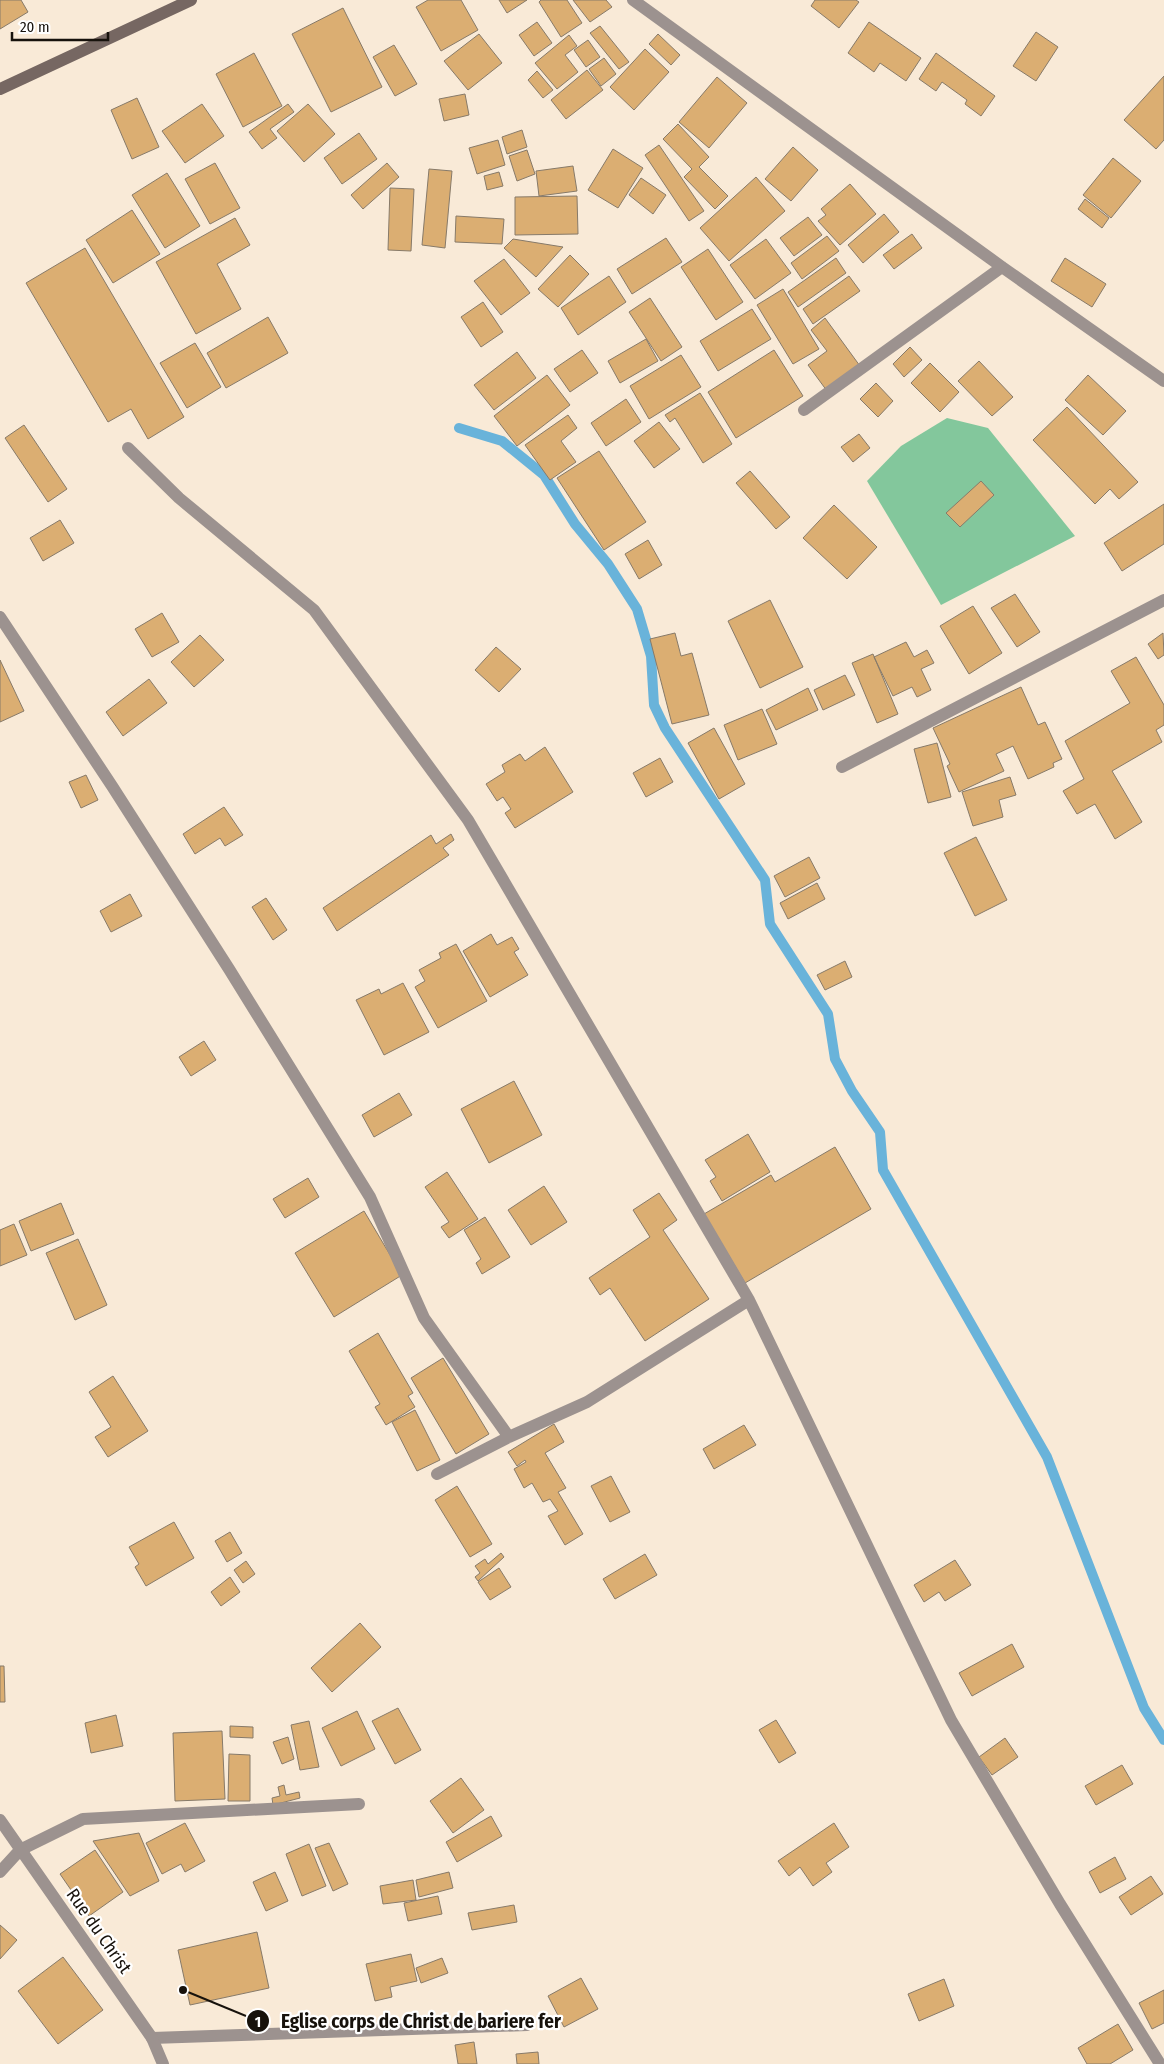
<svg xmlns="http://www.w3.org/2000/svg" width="1164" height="2064" font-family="'Fira Sans Condensed',sans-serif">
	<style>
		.forest { fill: #83c79c }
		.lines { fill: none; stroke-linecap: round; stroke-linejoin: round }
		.stream { stroke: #69b3da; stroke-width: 10 }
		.building { fill: #dbae72; stroke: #877a69 }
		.lane { stroke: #9c928f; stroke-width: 12 }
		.street { stroke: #9c928f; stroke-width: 12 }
		.secondary { stroke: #766762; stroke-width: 12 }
		.labels { text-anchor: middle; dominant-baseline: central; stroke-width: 4.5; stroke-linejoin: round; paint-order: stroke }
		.street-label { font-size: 18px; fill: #17120c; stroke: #fff }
		.leader { fill: none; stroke: #17120c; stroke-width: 2 }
		.callout-dot { fill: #17120c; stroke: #fff; stroke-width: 2 }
		.mark-label { font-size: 15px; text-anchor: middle; font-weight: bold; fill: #fff }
		.callout-label { font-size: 19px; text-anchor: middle; font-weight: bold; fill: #17120c; stroke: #fff; stroke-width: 4.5; stroke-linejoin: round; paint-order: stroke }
	</style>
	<rect width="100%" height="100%" fill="#f9ead7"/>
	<path class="forest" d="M947,418L988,428L1075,536L941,605L867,481L901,446Z"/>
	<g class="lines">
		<path class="stream" d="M459,428L502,441L544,475L575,524L608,564L637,609L651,656L654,705L665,728L765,880L770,924L828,1014L835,1059L852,1091L880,1132L883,1170L1047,1457L1144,1708L1164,1740"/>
	</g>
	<path class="building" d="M0,0H21L28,12L0,29Z
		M428,0H461L478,30L441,51L416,7Z
		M499,0H527L507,13Z
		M541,0H567L582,23L561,37L539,2Z
		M573,0H606L612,7L590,22Z
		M815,0H856L859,2L839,28L811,6Z
		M343,8L382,87L331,112L292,34Z
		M537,22L552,43L534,56L519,35Z
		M869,22L921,58L906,81L880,63L874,72L848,53Z
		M600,26L629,62L619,69L590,33Z
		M1036,32L1058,47L1036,81L1013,66Z
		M479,34L502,63L468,90L444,61Z
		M658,34L680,55L671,65L649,44Z
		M569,35L577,46L565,55L578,72L557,89L535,63Z
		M588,40L600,57L586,67L574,50Z
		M394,45L417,84L395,96L373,57Z
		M645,49L669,72L634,110L610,87Z
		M254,53L282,106L243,127L216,74Z
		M936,53L995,96L981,116L965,104L967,100L942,82L936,91L919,79Z
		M604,58L616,74L601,86L589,69Z
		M587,70L603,90L566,119L551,100Z
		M537,71L553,90L543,98L528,80Z
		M1164,76V140L1156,149L1124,120Z
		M717,77L747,103L709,148L679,122Z
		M465,94L469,115L444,121L439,99Z
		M137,98L159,147L132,159L111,110Z
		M202,104L224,136L185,163L162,131Z
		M288,104L294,112L270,129L277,138L262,149L249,132Z
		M308,104L335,134L304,162L277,131Z
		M678,124L709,157L699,167L728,196L715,209L684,177L692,169L663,139Z
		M522,130L527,147L507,154L502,137Z
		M359,133L377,159L342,184L324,158Z
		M498,140L505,165L477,174L469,148Z
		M659,145L704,211L689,221L645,155Z
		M793,147L818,170L791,201L765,179Z
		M613,149L643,168L618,208L588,190Z
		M527,150L535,174L517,181L509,156Z
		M1113,158L1141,181L1111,218L1083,195Z
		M215,163L240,208L210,224L185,179Z
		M387,163L399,177L363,209L351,195Z
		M573,166L577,191L539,196L536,171Z
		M429,169L452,171L445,248L422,245Z
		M499,172L503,186L487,190L484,176Z
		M167,173L200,226L165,248L132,195Z
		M756,177L785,211L729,261L700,228Z
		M641,178L666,195L653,214L629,195Z
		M850,184L876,214L840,245L818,221L826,215L821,209Z
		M390,188L414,189L411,251L388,250Z
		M577,196L578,234L515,235V197Z
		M1085,199L1109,218L1102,228L1078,209Z
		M132,210L160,254L113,283L86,240Z
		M884,214L899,232L863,263L848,245Z
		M456,216L504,219L502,244L455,242Z
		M808,217L822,235L794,256L780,238Z
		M235,218L250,245L217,264L241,309L196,334L156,262Z
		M912,234L922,248L894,269L883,255Z
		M827,236L839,251L802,279L791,263Z
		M666,238L682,262L632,294L617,269Z
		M513,239L563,247L536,277L504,248Z
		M766,239L791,273L755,299L730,265Z
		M85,248L184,417L148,439L131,409L108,422L26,283Z
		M708,249L743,302L716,320L681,267Z
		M570,255L589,274L558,307L538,289Z
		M836,258L846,273L798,307L788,292Z
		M1065,258L1106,284L1092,307L1051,281Z
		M504,259L530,293L501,315L474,281Z
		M609,276L626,302L578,335L561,308Z
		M849,276L860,291L813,324L803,309Z
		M783,289L819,349L793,364L757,305Z
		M650,298L682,347L661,361L629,312Z
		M483,302L503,332L481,347L461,317Z
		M752,309L771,339L718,371L700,341Z
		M268,317L288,353L226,388L207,353Z
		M825,318L860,366L827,391L808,365L827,351L811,330Z
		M646,339L658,361L620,383L608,361Z
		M195,343L221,387L187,408L160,363Z
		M910,347L922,360L904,377L893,364Z
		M582,350L598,373L570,392L554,369Z
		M774,350L803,396L736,438L708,392Z
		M517,352L536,378L494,410L474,385Z
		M681,355L701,387L649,419L630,386Z
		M979,361L1013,397L992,416L958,381Z
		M930,363L959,392L940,412L911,383Z
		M547,375L570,405L517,446L494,416Z
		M1088,375L1126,411L1103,435L1065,400Z
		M876,383L893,401L878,417L860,399Z
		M700,393L732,444L703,463L675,418L670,422L665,415Z
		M626,399L641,422L606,446L591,423Z
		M1067,407L1138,482L1119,499L1110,489L1095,504L1033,440Z
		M568,415L577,428L561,441L576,462L550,480L525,445Z
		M659,422L680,449L654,468L634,441Z
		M24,425L67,489L48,502L5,438Z
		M859,434L870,448L853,462L841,447Z
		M599,451L646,522L604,550L557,478Z
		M750,471L790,517L776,529L736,483Z
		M981,481L994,495L960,527L946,513Z
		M1164,504V544L1122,571L1104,543Z
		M834,505L877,547L847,579L803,538Z
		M60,520L74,543L43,561L30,538Z
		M648,540L662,565L639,579L625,554Z
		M1015,594L1040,632L1017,647L991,608Z
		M770,600L803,667L760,688L728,621Z
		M973,606L1002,653L969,674L940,626Z
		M162,613L179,642L152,657L135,629Z
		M675,633L681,656L692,653L709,715L672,724L650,639Z
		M1163,633L1164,655L1158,659L1148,644Z
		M200,635L224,660L194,687L171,662Z
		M906,642L914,657L927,650L934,663L921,669L931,690L917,697L912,687L893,696L874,657Z
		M496,647L521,669L499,692L475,670Z
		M873,654L898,714L877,723L852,663Z
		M1136,657L1164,705V725L1156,730L1162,742L1112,771L1142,822L1115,839L1095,804L1077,814L1063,791L1084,779L1065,741L1130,703L1111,671Z
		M0,660L24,711L0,722Z
		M845,675L855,695L823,710L814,690Z
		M149,679L167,703L123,736L106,712Z
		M1021,687L1038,725L1045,722L1062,759L1053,763L1054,767L1028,779L1013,746L996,754L1004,771L959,792L947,766L950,764L933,728Z
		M808,688L818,710L776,730L766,710Z
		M762,709L777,744L738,760L724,725Z
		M714,728L745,784L719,799L688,743Z
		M937,743L951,797L928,803L914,749Z
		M545,747L573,792L515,828L505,813L511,809L503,797L497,801L486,784L505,772L502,765L520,754L525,761Z
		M660,758L673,782L646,797L633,773Z
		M86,775L98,800L81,808L69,782Z
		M1010,777L1016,795L999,800L1003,817L973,826L962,792Z
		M224,807L243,835L225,846L220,838L195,854L183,834Z
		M451,834L454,840L443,848L449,855L337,931L323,908L431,835L436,844Z
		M976,837L1007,900L975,916L944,853Z
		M809,857L820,878L785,897L774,876Z
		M817,883L825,899L788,919L780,903Z
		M130,894L142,916L111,932L100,911Z
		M266,898L287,930L273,940L252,907Z
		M491,934L497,945L512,937L519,949L514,952L528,975L490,997L463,951Z
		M456,944L487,1001L438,1028L415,987L425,981L419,970L441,958L439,953Z
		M845,961L852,977L825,990L817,975Z
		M403,983L429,1032L384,1055L356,1000L379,989L381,994Z
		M204,1041L216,1060L191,1076L179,1057Z
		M514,1081L542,1135L489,1163L461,1109Z
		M399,1093L412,1115L374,1137L362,1115Z
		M748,1134L770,1172L722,1201L710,1181L716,1177L705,1160Z
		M835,1147L871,1209L745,1283L704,1214L771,1175L775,1182Z
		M447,1172L478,1219L449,1238L441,1227L449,1222L425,1187Z
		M308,1178L319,1197L285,1218L273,1199Z
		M544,1186L567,1222L531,1245L508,1210Z
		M659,1193L677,1220L663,1230L709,1299L645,1341L610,1288L600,1295L589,1278L650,1237L633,1210Z
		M61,1203L74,1234L31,1251L19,1221Z
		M364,1211L402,1275L334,1317L295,1253Z
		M485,1217L510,1257L482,1274L476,1263L481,1259L464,1230Z
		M14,1224L27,1255L0,1266V1230Z
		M78,1239L107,1305L75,1320L46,1253Z
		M378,1333L413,1393L408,1396L415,1407L386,1425L375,1407L380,1404L349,1351Z
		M443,1358L489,1434L456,1454L411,1378Z
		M113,1376L148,1431L108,1457L95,1437L111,1427L89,1392Z
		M415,1410L440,1460L417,1471L392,1422Z
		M554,1424L564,1442L545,1453L566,1488L558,1492L583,1534L565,1545L548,1516L558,1511L550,1499L543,1502L532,1483L524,1488L514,1469L526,1462L525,1460L517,1466L508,1452Z
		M744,1425L756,1445L714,1469L703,1449Z
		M611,1476L630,1512L610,1522L591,1486Z
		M457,1486L492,1544L470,1557L435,1500Z
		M174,1522L194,1558L146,1586L135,1567L139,1564L129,1547Z
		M230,1532L242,1553L227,1562L215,1541Z
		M501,1553L504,1557L478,1581L475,1577L480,1573L475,1566L485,1559L488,1564Z
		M645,1554L657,1575L615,1599L603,1579Z
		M955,1560L971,1585L945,1601L939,1592L924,1602L914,1585Z
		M246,1561L255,1574L243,1583L234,1570Z
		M499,1568L511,1587L490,1600L478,1582Z
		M230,1577L240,1592L221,1606L211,1592Z
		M360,1623L381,1647L332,1692L311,1668Z
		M1012,1644L1024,1667L972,1696L959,1673Z
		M0,1666H4L5,1702H0Z
		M398,1708L421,1750L395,1764L372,1721Z
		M357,1711L375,1749L341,1766L322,1728Z
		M116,1715L123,1746L91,1753L85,1723Z
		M776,1720L796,1753L779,1763L759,1730Z
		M309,1721L319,1767L300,1770L291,1725Z
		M230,1726L253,1727V1738L230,1737Z
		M222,1731L225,1799L175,1801L173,1733Z
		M288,1737L294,1759L282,1764L273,1742Z
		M1005,1738L1018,1757L992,1775L979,1757Z
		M229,1754L250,1755V1801H228Z
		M1122,1765L1133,1784L1096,1805L1085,1786Z
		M461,1778L484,1810L453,1833L430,1801Z
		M284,1785L286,1795L299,1792L300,1798L273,1805L272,1798L280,1796L278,1787Z
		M491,1816L502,1836L457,1862L446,1842Z
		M185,1823L205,1861L185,1872L181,1864L162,1874L146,1843Z
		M834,1823L849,1847L826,1863L832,1872L813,1886L800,1867L789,1876L778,1861Z
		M139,1833L159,1881L130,1896L93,1841Z
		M329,1843L348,1884L333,1891L315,1848Z
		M309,1844L326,1886L302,1896L286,1854Z
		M95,1850L123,1892L89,1916L60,1874Z
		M1115,1857L1126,1879L1100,1893L1089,1872Z
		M275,1872L288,1901L266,1911L253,1882Z
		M449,1872L453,1888L419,1897L416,1880Z
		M1151,1876L1163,1894L1131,1915L1119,1897Z
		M413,1880L416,1900L383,1904L380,1886Z
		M438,1896L442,1914L408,1921L404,1903Z
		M514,1905L517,1922L472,1930L468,1913Z
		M0,1925L17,1940L0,1959Z
		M257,1932L269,1988L190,2005L178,1950Z
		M411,1954L417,1981L390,1987L392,1997L375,2001L366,1964Z
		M63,1957L103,2010L58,2044L18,1991Z
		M442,1958L448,1973L421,1983L416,1968Z
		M581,1978L598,2009L564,2027L548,1996Z
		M944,1979L954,2006L919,2021L908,1994Z
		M1164,1990V2023L1152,2029L1139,2003Z
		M1118,2024L1133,2050L1110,2064H1087L1078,2048Z
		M474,2042L477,2064H458L455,2045Z
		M538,2052L539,2064H517L516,2054Z"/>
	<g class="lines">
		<path class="lane" d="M20,1850L83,1819L359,1804
			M152,2038L527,2025"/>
		<path class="street" d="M633,0L1002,267L1164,381
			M804,410L1002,267
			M128,448L179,498L314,610L468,820L749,1300L951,1720L1060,1904L1160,2064
			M0,617L112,786L229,969L370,1197L424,1318L509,1437
			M842,767L1164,600
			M437,1474L509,1437L587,1402L749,1300
			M0,1820L152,2038L163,2064
			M0,1872L20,1850"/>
		<path class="secondary" d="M0,89L191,0"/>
	</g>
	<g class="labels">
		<g class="street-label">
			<text transform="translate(99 1931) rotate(55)">Rue du Christ</text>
		</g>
	</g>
	<path class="leader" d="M183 1990L258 2021"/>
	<g class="callout-dot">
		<circle cx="183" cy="1990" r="5"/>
		<circle cx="258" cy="2021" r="12"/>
	</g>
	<g class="mark-label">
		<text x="258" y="2027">1</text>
	</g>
	<g class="callout-label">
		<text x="421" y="2028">Eglise corps de Christ de bariere fer</text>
	</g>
	<path d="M12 32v8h96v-8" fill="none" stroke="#17120c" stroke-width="2.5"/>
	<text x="20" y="32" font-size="15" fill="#17120c" stroke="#ffffff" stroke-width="4" paint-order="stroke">20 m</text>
</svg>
